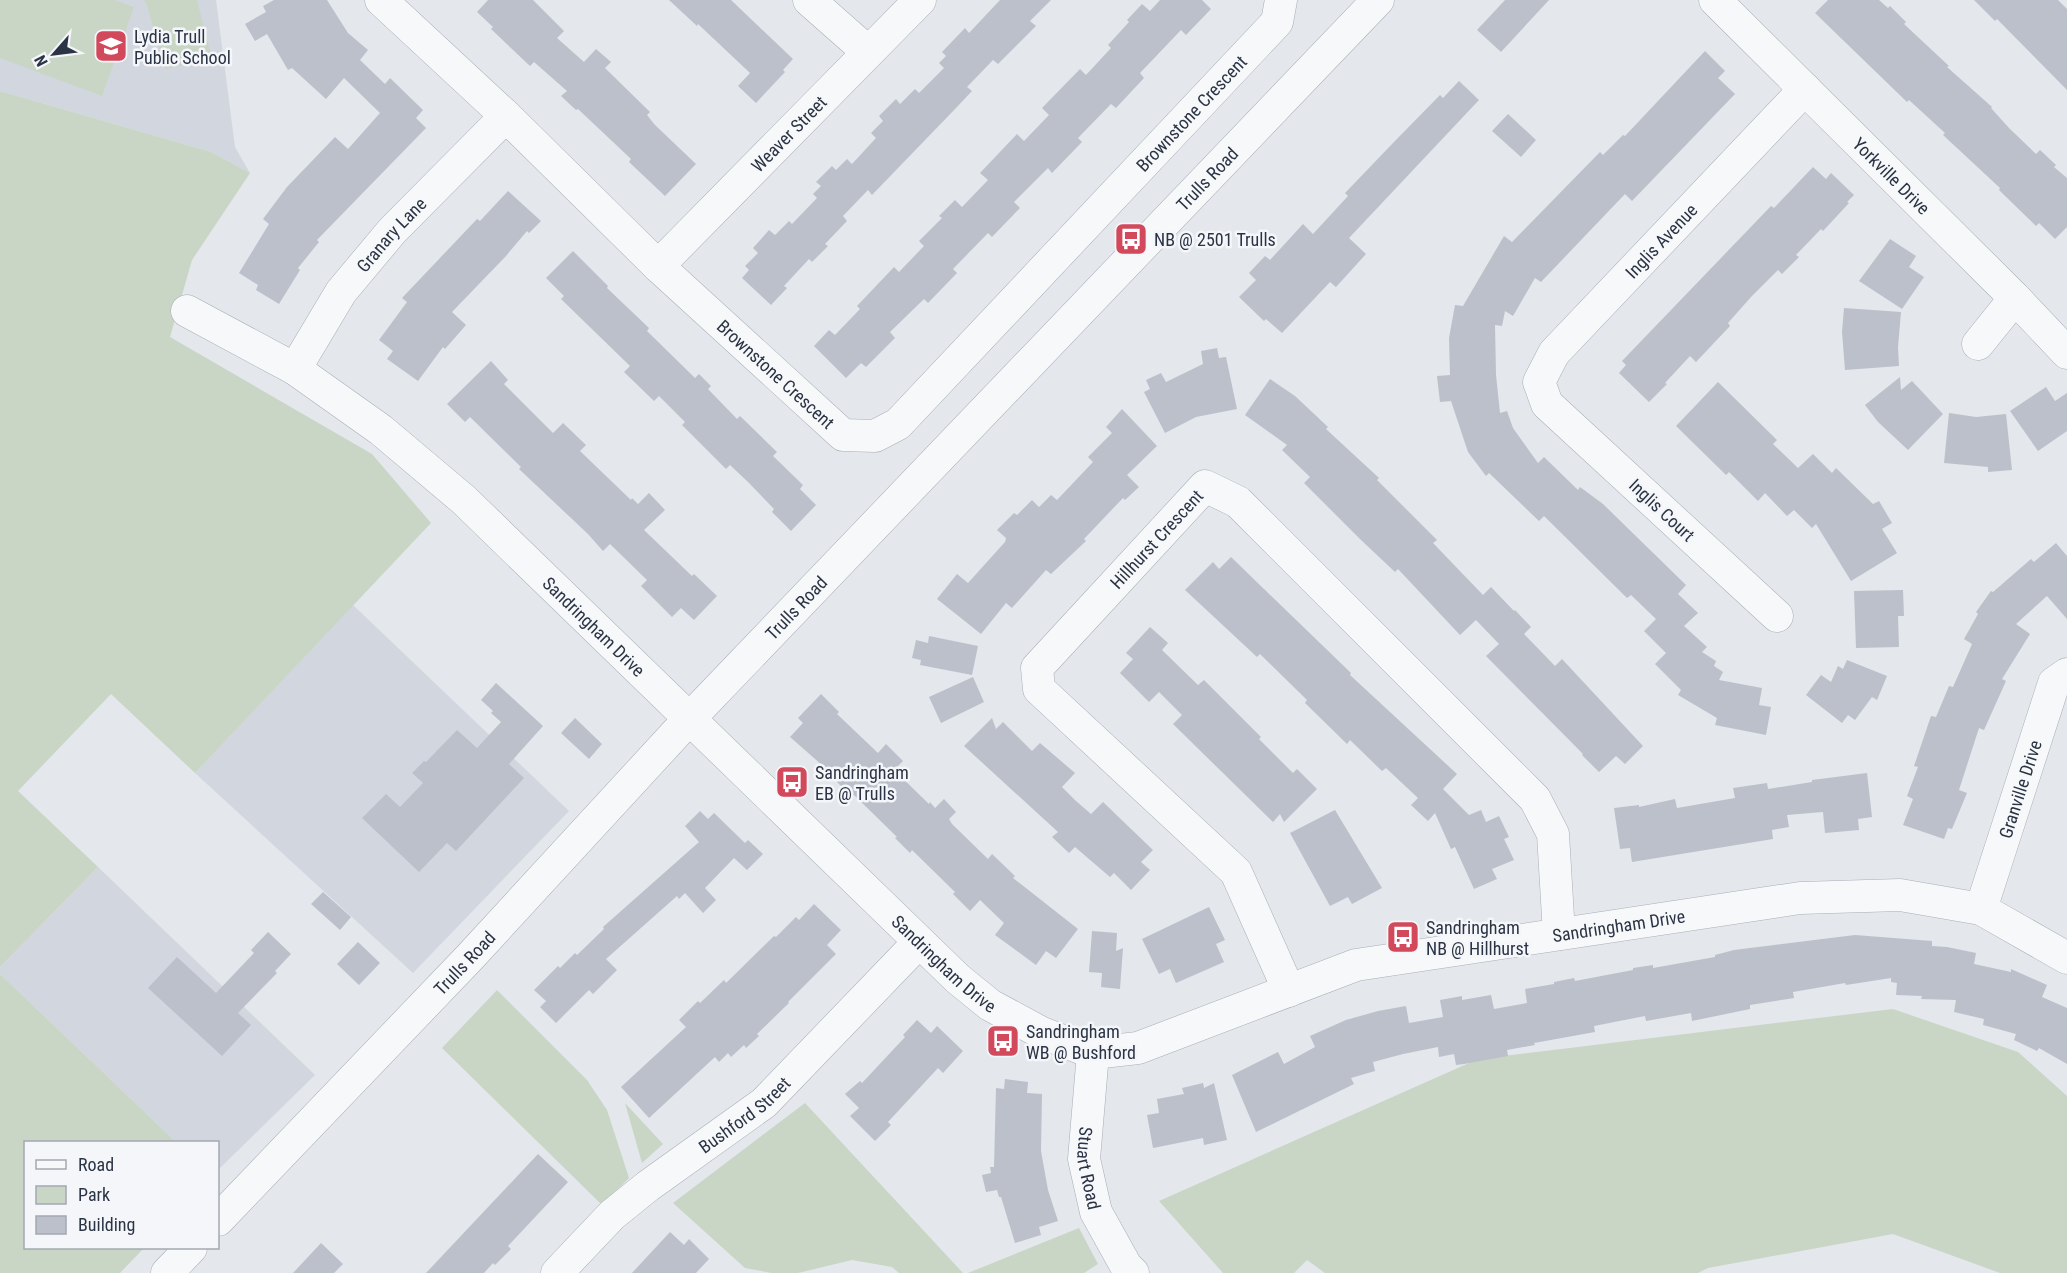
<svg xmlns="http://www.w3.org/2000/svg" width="2067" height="1273" font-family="'Roboto Condensed',sans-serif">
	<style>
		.built { fill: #d2d6de }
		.green { fill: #c9d6c5 }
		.building { fill: #bbc0ca }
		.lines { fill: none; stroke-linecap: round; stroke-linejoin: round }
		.minor-casing { stroke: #a9aeb7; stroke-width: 33 }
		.minor { stroke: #f7f8fa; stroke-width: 32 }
		.labels { text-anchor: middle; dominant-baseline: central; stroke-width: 5; stroke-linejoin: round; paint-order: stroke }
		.poi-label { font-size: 18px; fill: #2b3445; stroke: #f4f6f9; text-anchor: start }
		.street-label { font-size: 18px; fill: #2b3445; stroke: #f4f6f9 }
	</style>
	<rect width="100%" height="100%" fill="#e4e7ec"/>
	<path class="built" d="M0,0H216L235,147L250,173L211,152L0,91Z
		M353,605L569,811L413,973L195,773Z
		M98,867L315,1075L218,1170V1142H176L0,974V967Z"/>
	<path class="green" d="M0,0H115L134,7L102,96L0,58Z
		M144,0H197L212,59L165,69L147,5Z
		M0,91L211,152L250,173L192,260L170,337L372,454L431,523L195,773L111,694L18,791L98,867L0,967Z
		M0,974L176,1142H26V1248H144L120,1273H0Z
		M497,990L587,1080L607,1110L629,1178L602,1205L442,1048Z
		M1893,1009L2018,1052L2067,1096V1273H2000L1893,1234L1708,1268L1698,1273H1325L1307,1260L1294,1273H1223L1159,1201L1478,1059Z
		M625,1103L663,1144L642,1163Z
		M805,1103L963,1273H899L892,1267L852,1260L798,1273H772L745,1268L673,1203Z
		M1079,1228L1098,1264L1084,1273H968Z"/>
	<path class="building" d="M274,0H327L348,33L368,50L360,60L385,84L390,78L423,110L416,118L426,128L317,240L319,242L298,268L300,270L279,304L256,290L258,285L239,273L269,224L263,219L287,187L335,137L348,149L380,113L344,78L326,99L292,68L288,70L267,34L255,41L245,24L266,12L263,6Z
		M488,0H533L564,31L557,38L584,62L596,49L611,62L605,68L650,112L647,115L655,125L696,164L665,196L629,162L631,159L578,109L576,110L561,96L567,91L534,62L530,66L491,29L493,27L477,12Z
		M669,0H731L793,59L783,70L785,72L756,103L738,86L750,73L698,24L697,26Z
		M1000,0H1051L1030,21L1036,26L998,64L993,60L967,87L972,91L956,108L872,195L868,190L843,216L847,221L825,244L828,246L812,262L809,259L784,286L787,288L771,305L742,278L749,270L745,266L758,253L753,248L769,230L775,235L789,221L792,224L817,198L813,194L821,186L816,182L832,166L836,170L847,159L852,164L876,138L871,133L883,121L879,116L896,99L900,104L915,89L919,93L944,68L939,63L946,56L942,52L965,28L969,33Z
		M1160,0H1202L1211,9L1186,35L1181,30L1140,73L1144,78L1116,108L1111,104L1078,138L1082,142L1052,173L1048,168L1014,202L1020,208L992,237L988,233L953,269L957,273L928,303L924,299L890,332L895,338L866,367L861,363L846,378L814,346L829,330L835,335L860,309L857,306L894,267L899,272L924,246L919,241L942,218L939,216L955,200L962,207L988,180L980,173L1017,134L1024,141L1049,115L1042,108L1080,69L1086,75L1111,48L1108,45L1129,22L1127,20L1142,4L1150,11Z
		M1505,0H1549L1501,52L1477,30Z
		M1828,0H1879L1888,8L1890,6L1906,22L1904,24L1949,66L1947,67L1992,107L1991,108L2009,128L2036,154L2040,150L2056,165L2054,167L2067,178V227L2055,239L2039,223L2036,226L1999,190L2000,188L1943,135L1945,133L1909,100L1907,102L1815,13Z
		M1974,0H2058L2067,9V90L1997,19L1995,21Z
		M1705,51L1725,71L1718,78L1735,94L1632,201L1625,194L1541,282L1535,278L1513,316L1505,311L1502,326L1495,325L1496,375L1500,413L1507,411L1513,428L1538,463L1544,457L1578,490L1580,487L1603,504L1686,585L1678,594L1698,613L1684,626L1707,647L1702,652L1716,661L1714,666L1723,672L1719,680L1762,688L1759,705L1771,707L1766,735L1715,725L1717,718L1678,695L1681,690L1655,664L1666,653L1644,631L1656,619L1631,595L1627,598L1544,516L1539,521L1489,473L1486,476L1468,452L1451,401L1440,402L1437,376L1450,375L1449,338L1455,305L1463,306L1504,236L1512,242L1600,152L1603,155L1623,135L1625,136Z
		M1459,81L1479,100L1349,238L1366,254L1336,287L1330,282L1282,333L1266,319L1264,321L1239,297L1256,280L1249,273L1265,256L1270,260L1303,224L1313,234L1348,196L1345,193L1394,142L1440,95L1443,98Z
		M1508,114L1536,140L1521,157L1492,131Z
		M1813,167L1826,179L1831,173L1854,195L1847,202L1849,203L1823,231L1821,229L1796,255L1799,257L1782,274L1778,270L1751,297L1728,323L1730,326L1696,362L1690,356L1665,383L1667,384L1649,402L1619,373L1626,365L1622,361L1771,206L1774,208Z
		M508,191L541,221L529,233L527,231L506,256L452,312L466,325L445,349L443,347L418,381L387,359L393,351L379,340L407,302L402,298L477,219L480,221Z
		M1890,239L1916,256L1909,267L1924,277L1902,309L1859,281Z
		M573,251L608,286L607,288L649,328L647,331L695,378L699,374L711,386L708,389L737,419L740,416L777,452L773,456L803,485L800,489L816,505L791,531L772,512L774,509L748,482L730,465L726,469L682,425L685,422L659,396L654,401L624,372L630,366L561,299L564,296L546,278Z
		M1844,308L1901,312L1898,347L1899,366L1845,370L1842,332Z
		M1217,348L1219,358L1226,357L1237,409L1196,417L1165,433L1144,392L1150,389L1146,380L1161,373L1166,382L1203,364L1201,351Z
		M491,361L508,380L504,384L553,433L563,423L586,445L580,451L631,500L632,498L638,504L649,493L665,510L644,530L692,576L694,574L717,596L694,620L681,608L672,617L641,586L647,580L610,544L603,551L588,534L519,469L521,467L470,417L465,422L447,404Z
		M1900,377L1901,390L1912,381L1943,414L1908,450L1878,422L1865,405Z
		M1270,379L1295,396L1328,427L1326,429L1379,478L1377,480L1437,540L1433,543L1483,595L1491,587L1514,611L1515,610L1531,627L1524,634L1555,666L1562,659L1643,746L1625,764L1616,756L1599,772L1582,755L1583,754L1486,656L1499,644L1476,620L1460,635L1398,569L1395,572L1361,540L1304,483L1310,477L1282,450L1287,445L1245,415Z
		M1718,382L1777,440L1773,444L1798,468L1813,454L1832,473L1836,468L1873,504L1879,501L1892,523L1882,529L1897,553L1851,581L1816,524L1812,528L1794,510L1787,516L1765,493L1758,501L1729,472L1726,475L1676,426Z
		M2046,387L2055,401L2067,393V431L2038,451L2010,411Z
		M1122,409L1157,446L1127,475L1139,487L1125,500L1123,498L1084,539L1086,541L1051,574L1046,570L1012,608L1006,603L981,634L937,599L957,574L968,583L1005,542L1006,538L997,530L1014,513L1017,515L1032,500L1039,507L1051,495L1057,500L1093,462L1088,457L1112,433L1106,427Z
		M1949,413L1976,417L2006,414L2012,470L1988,472V467L1944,463Z
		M2056,543L2067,556V619L2047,596L2016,624L2030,634L2002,679L2006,681L1984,730L1979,728L1959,790L1967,793L1952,829L1948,828L1944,839L1903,825L1913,799L1907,796L1918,767L1914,766L1931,716L1936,717L1949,686L1953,687L1972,644L1964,639L1978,614L1976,612L1991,591L1993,592L2031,559L2034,562Z
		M1231,557L1351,673L1350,675L1457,774L1443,789L1469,815L1481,810L1486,822L1499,816L1509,837L1504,839L1514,860L1492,869L1497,879L1474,889L1455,847L1451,849L1435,813L1428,821L1411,805L1418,798L1386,768L1382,771L1350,740L1347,744L1305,703L1307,700L1260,654L1257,657L1185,590L1213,562L1219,569Z
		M1903,590L1904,616H1898L1899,647L1856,648L1854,591Z
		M1150,627L1168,643L1162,650L1198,685L1204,680L1261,737L1259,739L1293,773L1297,769L1317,789L1284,822L1280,814L1273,822L1173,724L1182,715L1159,692L1149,702L1120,673L1133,659L1126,653Z
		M929,636L978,646L972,675L920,665L921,660L912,658L916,640L928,643Z
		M1847,660L1887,676L1877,700L1872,697L1855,720L1848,715L1842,723L1806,695L1821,675L1831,682L1838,666L1843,669Z
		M973,677L984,702L941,723L929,697Z
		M496,683L543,726L509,764L524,778L456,851L447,843L419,872L362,818L386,794L400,807L423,783L412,773L424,761L426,762L457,730L477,748L501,722L491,713L493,711L481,700Z
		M821,694L839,712L837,714L878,753L886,744L903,761L894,770L929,804L930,802L935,808L944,799L956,812L949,819L952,824L988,859L992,854L1015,876L1013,878L1078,929L1056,958L1046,951L1036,965L995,935L1004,923L980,900L970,911L953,894L955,892L912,850L910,853L895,838L897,837L854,795L852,797L837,782L839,780L790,737L803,723L798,718Z
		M575,718L602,744L589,759L561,733Z
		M992,718L996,729L1003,722L1032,751L1040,743L1075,773L1062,787L1076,801L1091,814L1103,802L1153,850L1141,862L1150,870L1131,890L1114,873L1110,877L1075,847L1069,853L1052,837L1058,832L964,746Z
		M1867,773L1872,817L1858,819L1859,830L1825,833L1823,812L1787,815L1789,827L1772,830L1773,839L1632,862L1630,848L1620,849L1614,808L1639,805V807L1675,799L1677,808L1735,798L1733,788L1767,783L1768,789L1812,782V780Z
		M1335,810L1382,888L1352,904L1348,897L1330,906L1290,833Z
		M700,811L708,819L714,813L745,843L748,840L763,854L747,870L734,858L705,888L716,900L703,913L685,893L679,899L677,896L606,959L617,970L593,994L589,990L556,1023L540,1007L546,1001L534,990L558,966L560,968L575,953L577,955L604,929L603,927L699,842L685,826Z
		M323,892L351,917L340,930L311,904Z
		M814,904L841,930L827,945L836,954L788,1002L789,1003L757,1034L759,1036L746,1048L744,1045L731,1057L728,1053L719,1062L715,1057L649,1118L621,1087L686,1027L679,1020L698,1001L700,1003L724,980L726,983L774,936L776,937L796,917L799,920Z
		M1209,907L1225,940L1216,944L1224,962L1176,983L1170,969L1159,974L1142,939Z
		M1092,931L1117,933L1116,951L1123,948L1120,989L1101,987L1102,973L1089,972Z
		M268,932L291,954L275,971L277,973L238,1013L251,1025L222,1056L148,988L177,957L216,993L254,953L251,950Z
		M1855,935L1932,941V946L1947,947L1976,953L1974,964L2011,972V969L2047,985L2042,997L2067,1008V1064L2039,1048L2037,1051L2014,1040L2016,1034L1983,1025L1984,1019L1954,1012L1956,1000L1921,999L1922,996L1896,995L1897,983L1891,982V978L1846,985L1845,983L1793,992L1794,998L1750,1005V1009L1692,1021L1691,1013L1646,1021L1645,1016L1594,1026L1595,1032L1534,1043L1535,1045L1507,1050L1508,1056L1464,1064L1456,1065L1454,1054L1439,1057L1438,1047L1403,1054L1373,1062L1375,1071L1351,1078L1354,1084L1256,1132L1232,1075L1278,1052L1284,1064L1315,1047L1310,1036L1346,1020L1378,1011L1406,1006L1409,1023L1443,1017L1440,1000L1462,996V1000L1491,995L1494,1009L1527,1003L1525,989L1554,984V982L1574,978L1575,981L1633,970V968L1653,965V968L1715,957V955L1734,950Z
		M358,942L380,963L359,985L337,964Z
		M917,1020L931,1033L937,1026L963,1051L943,1073L938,1068L888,1122L891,1125L875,1141L850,1116L859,1108L845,1094L860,1081L862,1083L905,1037L903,1035Z
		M1005,1079L1028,1082L1027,1093L1042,1094L1041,1151L1048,1190L1058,1221L1039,1227L1041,1235L1015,1243L1001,1197H999L997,1190L986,1192L982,1175L991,1173L990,1167H994L996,1088L1004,1089Z
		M1203,1083L1204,1088L1214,1083L1227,1140L1204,1145L1203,1138L1153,1148L1147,1115L1159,1113L1157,1099L1184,1094L1182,1088Z
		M538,1154L568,1182L508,1246L511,1249L495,1265L493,1263L484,1273H426Z
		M670,1232L684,1245L689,1239L709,1259L696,1273H632Z
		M321,1243L343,1264L334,1273H293Z"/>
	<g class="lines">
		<g class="minor-casing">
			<g id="minor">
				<path id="s1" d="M381,0L506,116L658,266L843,435L875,436L898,424L1277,22L1281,0"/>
				<path d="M809,0L868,52"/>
				<path id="s2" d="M1715,0L2015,298L2067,353"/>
				<path id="s3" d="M658,266L920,0"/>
				<path id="s4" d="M187,311L295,369L381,430L464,500L958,979L990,1005L1040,1032L1093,1053L1138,1048L1356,965L1800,898L1900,895L1981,909L2067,958"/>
				<path d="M1978,344L2015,298"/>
				<path id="s5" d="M295,369L341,292L392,231L506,116"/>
				<path id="s6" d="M1777,616L1547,404L1539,382L1554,353L1805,89"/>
				<path id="s7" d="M1981,909L2054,683L2067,674"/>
				<path id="s8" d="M1289,991L1236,872L1039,689L1037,668L1205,486L1238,502L1535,799L1553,834L1559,934"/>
				<path id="s9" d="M1093,1053L1084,1159L1096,1212L1126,1266L1133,1273"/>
				<path id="s10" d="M218,1220L470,957L690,718L1378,0"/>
				<path d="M167,1273L191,1248"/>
				<path id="s11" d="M557,1273L612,1215L648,1186L764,1103L919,942"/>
			</g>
		</g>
		<use href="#minor" class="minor"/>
	</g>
	<defs>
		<g id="school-square" transform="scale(1.725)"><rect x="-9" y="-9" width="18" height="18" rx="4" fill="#d1495b" stroke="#f4f6f9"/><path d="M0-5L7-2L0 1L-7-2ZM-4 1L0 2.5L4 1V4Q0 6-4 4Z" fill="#fff"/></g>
		<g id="bus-square" transform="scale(1.725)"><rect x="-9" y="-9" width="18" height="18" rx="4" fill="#d1495b" stroke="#f4f6f9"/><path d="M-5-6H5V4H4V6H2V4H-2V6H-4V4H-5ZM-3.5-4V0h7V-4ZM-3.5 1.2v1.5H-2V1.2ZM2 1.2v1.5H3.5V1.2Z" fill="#fff"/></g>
	</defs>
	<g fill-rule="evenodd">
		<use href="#school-square" x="111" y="46"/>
		<use href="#bus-square" x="1131" y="239"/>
		<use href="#bus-square" x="792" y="782"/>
		<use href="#bus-square" x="1403" y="937"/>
		<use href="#bus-square" x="1003" y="1041"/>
	</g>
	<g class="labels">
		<g class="poi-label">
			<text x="134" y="36">Lydia Trull<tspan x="134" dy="21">Public School</tspan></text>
			<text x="1154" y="239">NB @ 2501 Trulls</text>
			<text x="815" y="772">Sandringham<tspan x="815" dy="21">EB @ Trulls</tspan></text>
			<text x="1426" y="927">Sandringham<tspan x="1426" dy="21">NB @ Hillhurst</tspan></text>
			<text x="1026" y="1031">Sandringham<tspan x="1026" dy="21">WB @ Bushford</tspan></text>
		</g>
		<g class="street-label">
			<text stroke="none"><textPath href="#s1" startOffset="1120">Brownstone Crescent</textPath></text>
			<text stroke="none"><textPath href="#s3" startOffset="186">Weaver Street</textPath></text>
			<text stroke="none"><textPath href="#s2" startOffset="249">Yorkville Drive</textPath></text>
			<text stroke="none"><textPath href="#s10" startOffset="1436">Trulls Road</textPath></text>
			<text stroke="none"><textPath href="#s5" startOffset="166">Granary Lane</textPath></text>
			<text stroke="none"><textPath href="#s6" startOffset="524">Inglis Avenue</textPath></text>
			<text stroke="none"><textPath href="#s1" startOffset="544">Brownstone Crescent</textPath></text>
			<text transform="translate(1662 510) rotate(43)">Inglis Court</text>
			<text stroke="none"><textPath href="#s8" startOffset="596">Hillhurst Crescent</textPath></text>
			<text stroke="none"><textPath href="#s10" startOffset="842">Trulls Road</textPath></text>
			<text stroke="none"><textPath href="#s4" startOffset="518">Sandringham Drive</textPath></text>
			<text stroke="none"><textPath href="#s7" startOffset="126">Granville Drive</textPath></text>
			<text stroke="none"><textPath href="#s4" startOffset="1724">Sandringham Drive</textPath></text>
			<text stroke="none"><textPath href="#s4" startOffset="1004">Sandringham Drive</textPath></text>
			<text stroke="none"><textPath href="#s10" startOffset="356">Trulls Road</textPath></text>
			<text stroke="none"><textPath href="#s11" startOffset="246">Bushford Street</textPath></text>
			<text stroke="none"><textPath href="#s9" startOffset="116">Stuart Road</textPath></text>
		</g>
	</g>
	<rect x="24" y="1141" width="195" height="108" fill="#f4f6f9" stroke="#a4a8b1" stroke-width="1.5"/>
	<rect x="36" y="1160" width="30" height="9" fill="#f7f8fa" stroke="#a4a8b1" stroke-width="1.5"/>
	<text x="78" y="1171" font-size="18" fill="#2b3445">Road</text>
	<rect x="36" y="1186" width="30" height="18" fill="#c9d6c5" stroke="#a4a8b1" stroke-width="1.5"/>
	<text x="78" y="1201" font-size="18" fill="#2b3445">Park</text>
	<rect x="36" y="1216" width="30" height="18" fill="#bbc0ca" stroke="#a4a8b1" stroke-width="1.5"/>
	<text x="78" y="1231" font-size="18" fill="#2b3445">Building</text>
	<g transform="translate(54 54) rotate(242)" stroke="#f4f6f9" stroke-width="4.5" paint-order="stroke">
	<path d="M0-4.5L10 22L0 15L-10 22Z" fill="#2b3445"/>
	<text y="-9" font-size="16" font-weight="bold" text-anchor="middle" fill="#2b3445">N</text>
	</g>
</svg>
